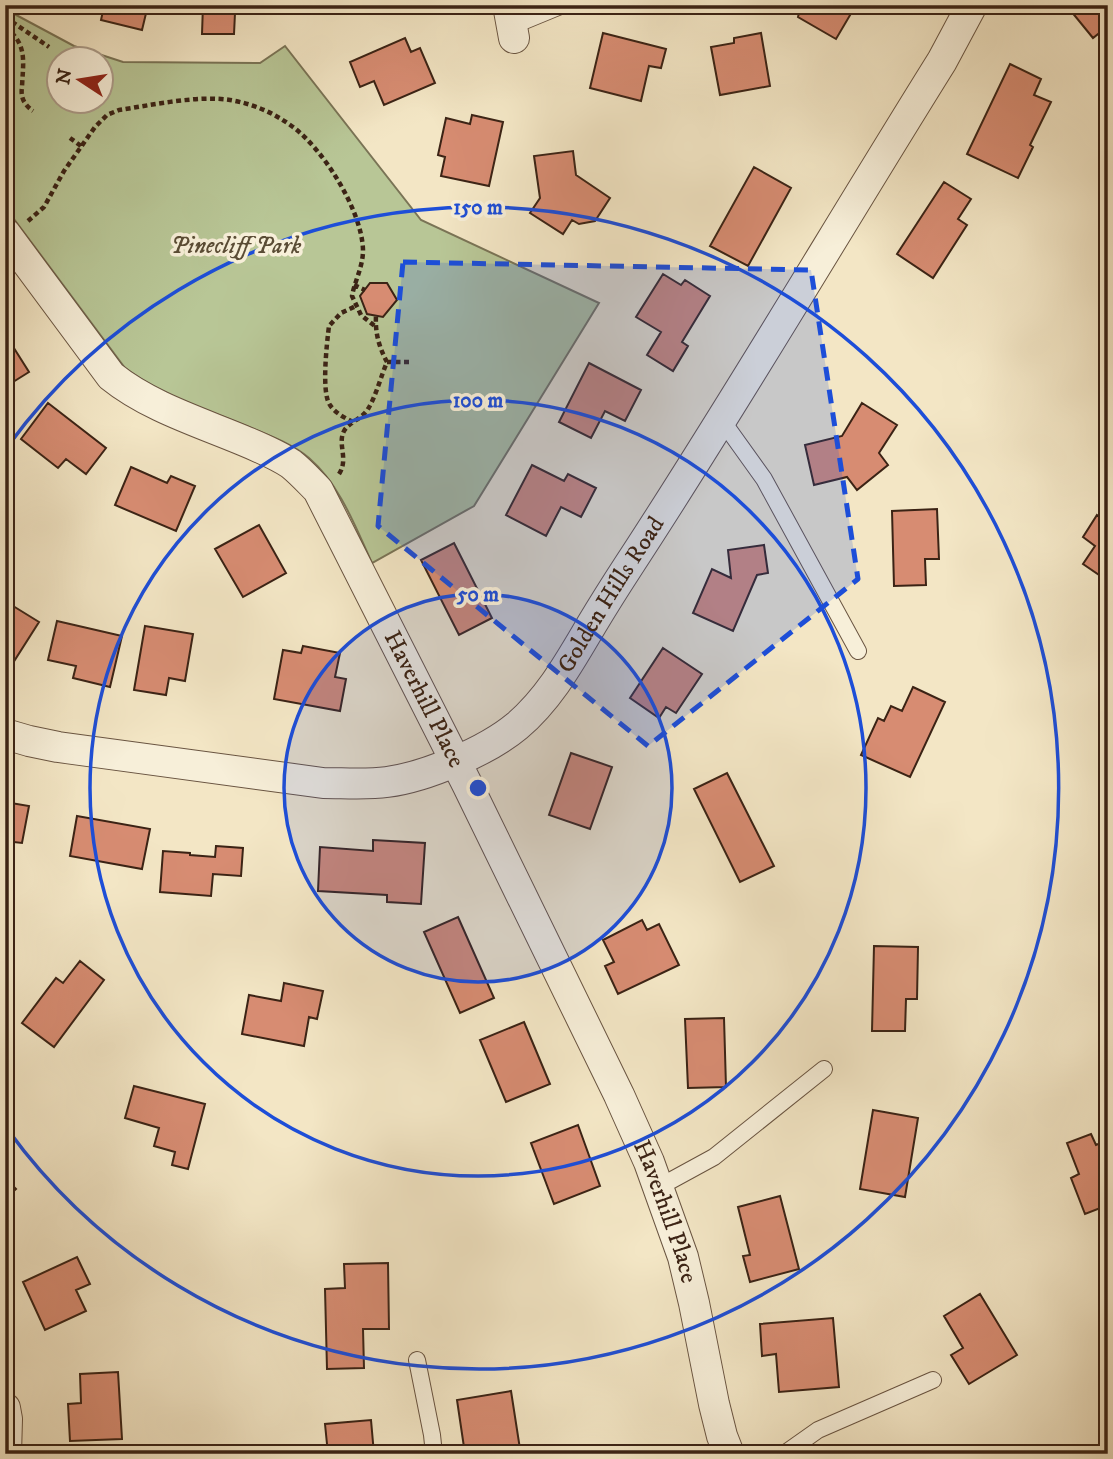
<svg xmlns="http://www.w3.org/2000/svg" width="1113" height="1459" font-family="'IM FELL DW Pica',serif">
	<style>
		.green { fill: #b8c696; stroke: #7a7456; stroke-width: 2; fill-rule: evenodd }
		.building { fill: #d78c72; stroke: #3b2315; stroke-width: 2 }
		.lines { fill: none; stroke-linecap: round; stroke-linejoin: round }
		.service-casing { stroke: #695441; stroke-width: 18 }
		.minor-casing { stroke: #695441; stroke-width: 32 }
		.path { stroke: #3b2315; stroke-width: 4.5; stroke-dasharray: 5 3.5; stroke-linecap: butt }
		.service { stroke: #f7efd9; stroke-width: 16 }
		.minor { stroke: #f7efd9; stroke-width: 30 }
		.marked { fill: #1d4ed8; fill-opacity: 0.2; stroke: #1d4ed8; stroke-width: 5; stroke-dasharray: 14 9; stroke-linejoin: round }
		.ring { fill: none; stroke: #1d4ed8; stroke-width: 3.5 }
		.labels { text-anchor: middle; dominant-baseline: central; stroke-width: 7; stroke-linejoin: round; paint-order: stroke }
		.park-label { font-size: 24px; font-style: italic; fill: #5a4c35; stroke: #f7efd9 }
		.street-label { font-size: 24px; fill: #3b2315; stroke: #f7efd9 }
		.centre { fill: #1d4ed8; stroke: #f7efd9; stroke-width: 3.5 }
		.ring-label { font-size: 21px; text-anchor: middle; font-weight: bold; fill: #1d4ed8; stroke: #f7efd9; stroke-width: 7; stroke-linejoin: round; paint-order: stroke }
	</style>
	<rect width="100%" height="100%" fill="#f3e6c5"/>
	<filter id="stains"><feTurbulence type="fractalNoise" baseFrequency=".00286" numOctaves="4"/><feColorMatrix values="0 0 0 0 .2 0 0 0 0 .09 0 0 0 0 .02 0 0 0 .5 -.17"/></filter>
	<radialGradient id="worn" r=".72"><stop offset=".6" stop-color="#630" stop-opacity="0"/><stop offset="1" stop-color="#630" stop-opacity=".3"/></radialGradient>
	<path class="green" d="M5,9L74,46L123,62L260,63L285,46L421,220L599,303L474,506L372,563C355,526 340,485 309,458C292,444 271,436 251,428C209,410 162,396 125,368L5,207ZM60,60H102V102H60Z"/>
	<path class="building" d="M89,5H148L142,30L101,20L103,11L88,8Z
		M203,5H265V14L235,13L234,34H202Z
		M801,5H856L836,39L798,17Z
		M1066,5H1108V26L1093,38Z
		M603,33L666,49L661,68L649,66L641,101L590,88Z
		M761,33L770,86L720,95L711,47L734,43V38Z
		M405,38L411,52L420,48L435,83L384,105L374,81L360,87L350,62Z
		M1010,64L1041,79L1034,95L1051,102L1030,145L1033,147L1018,178L967,154Z
		M472,115L503,122L489,186L441,176L445,157L438,155L446,118L470,124Z
		M573,151L576,175L610,198L595,221L579,224L572,220L563,234L530,213L540,198L534,156Z
		M754,167L791,188L748,266L710,246Z
		M944,182L971,199L958,219L967,225L933,278L897,254Z
		M663,274L681,285L685,280L710,296L682,342L688,346L673,371L647,355L661,332L636,317Z
		M370,283H387L397,300L383,317L367,314L360,296Z
		M12,345L29,372L5,387V349Z
		M589,363L641,390L625,421L605,411L591,438L559,422Z
		M48,403L106,448L86,474L66,459L58,468L21,439Z
		M862,403L897,425L879,453L888,465L857,490L847,477L814,485L805,445L842,436Z
		M532,465L564,481L568,474L596,488L581,517L561,507L546,536L506,515Z
		M131,467L167,483L171,476L195,486L176,531L115,505Z
		M937,509L939,559H925L926,585L894,586L892,511Z
		M1097,515L1108,522V581L1083,564L1095,546L1083,537Z
		M259,525L286,573L243,597L215,549Z
		M454,543L492,618L459,635L421,560Z
		M764,545L768,573L757,575L733,631L693,613L712,569L731,578L728,550Z
		M5,601L39,622L11,666L5,662Z
		M57,621L122,636L110,687L73,678L76,666L48,660Z
		M145,626L193,634L185,681L169,678L166,695L134,690Z
		M303,646L340,653L335,677L346,679L340,711L274,699L283,650L301,653Z
		M663,648L702,674L676,713L666,707L659,718L630,698Z
		M913,687L945,702L910,777L861,755L878,718L884,721L891,706L902,711Z
		M571,753L612,767L590,829L549,815Z
		M727,773L774,866L740,882L694,789Z
		M5,802L29,806L22,843L5,841Z
		M77,816L150,829L142,869L70,856Z
		M373,840L425,843L421,904L387,902V895L318,891L320,847L373,851Z
		M216,846L243,848L241,876L213,874L211,896L160,892L163,851L190,853V855L215,857Z
		M458,917L494,998L460,1013L424,932Z
		M642,920L647,930L659,924L679,965L618,994L605,966L614,962L603,940Z
		M874,946L918,947L917,999H906L905,1031H872Z
		M80,961L104,980L54,1047L22,1023L56,978L63,983Z
		M284,983L323,991L317,1019L309,1017L304,1046L242,1034L249,995L281,1001Z
		M724,1018L726,1087L688,1088L685,1019Z
		M524,1022L550,1084L506,1102L480,1040Z
		M134,1086L205,1104L188,1169L172,1165L175,1152L154,1146L159,1128L125,1118Z
		M873,1110L918,1118L905,1197L860,1189Z
		M578,1125L600,1186L554,1204L531,1143Z
		M1091,1134L1096,1145L1108,1140V1205L1085,1214L1071,1178L1079,1174L1067,1143Z
		M5,1178L16,1189L5,1199Z
		M780,1196L799,1269L750,1282L743,1256L750,1255L738,1207Z
		M77,1257L90,1284L76,1290L86,1311L45,1330L23,1282Z
		M388,1263L389,1329H363L364,1368L327,1369L325,1289L345,1288L344,1264Z
		M980,1294L1017,1355L969,1384L951,1355L963,1348L944,1316Z
		M833,1318L839,1387L779,1392L776,1354L762,1356L760,1324Z
		M118,1372L122,1439L70,1441L68,1404L81,1403L80,1374Z
		M511,1391L520,1449L491,1454H465L457,1400Z
		M371,1420L374,1454H328L325,1424Z"/>
	<g class="lines">
		<g class="service-casing">
			<path id="service" d="M512,26L563,5
				M721,419L764,479L858,651
				M659,1187L714,1157L824,1069
				M417,1360L432,1435L434,1454
				M784,1454L818,1430L933,1380"/>
		</g>
		<g class="minor-casing">
			<g id="minor">
				<path d="M508,5L514,38"/>
				<path id="s1" d="M5,233L111,376C148,406 199,422 242,440C259,447 276,454 291,464C301,472 309,481 318,490L467,784L619,1095L649,1162L683,1257L694,1303L714,1404L722,1436L729,1454"/>
				<path id="s2" d="M5,734L29,741L58,747L323,783C344,783 366,785 387,782C426,777 487,751 517,726C550,698 570,661 592,624C604,604 616,585 629,565C737,400 837,229 942,61L972,5"/>
				<path d="M5,1408L7,1419L6,1454"/>
			</g>
		</g>
		<path class="path" d="M5,11L9,5
			M5,17L49,47
			M5,27C28,44 23,62 22,87C21,93 22,99 25,103C27,106 30,109 33,111
			M70,138L81,146
			M5,198L13,208
			M28,221L44,207L64,171L95,127L107,115L119,110C152,105 198,95 230,100C254,104 274,113 293,127C324,150 362,211 363,250C363,267 355,280 352,296L361,315L376,327
			M354,285L365,290
			M387,362H412
			M353,422C345,418 335,413 330,405C321,393 327,342 329,326L341,313L356,306
			M339,474C349,459 337,444 344,431C349,422 362,419 368,409C376,396 381,376 387,362C379,347 375,333 376,316"/>
		<use href="#service" class="service"/>
		<use href="#minor" class="minor"/>
	</g>
	<path class="marked" d="M403,262L811,270L858,579L648,746L378,526Z"/>
	<circle cx="478" cy="788" r="194" fill="#1d4ed8" fill-opacity=".12"/>
	<g class="ring">
		<circle cx="478" cy="788" r="194"/>
		<circle cx="478" cy="788" r="388"/>
		<path d="M8 446A581 581 0 1 1 8 1130"/>
	</g>
	<g class="labels">
		<g class="park-label">
			<text x="236" y="246">Pinecliff Park</text>
		</g>
		<g class="street-label">
			<text stroke="none"><textPath href="#s2" startOffset="691">Golden Hills Road</textPath></text>
			<text stroke="none"><textPath href="#s1" startOffset="651">Haverhill Place</textPath></text>
			<text stroke="none"><textPath href="#s1" startOffset="1218">Haverhill Place</textPath></text>
		</g>
	</g>
	<circle cx="478" cy="788" r="10" class="centre"/>
	<g class="ring-label">
		<text x="478" y="214">150 m</text>
		<text x="478" y="407">100 m</text>
		<text x="478" y="601">50 m</text>
	</g>
	<rect width="1113" height="1459" fill="none" stroke="#f3e6c5" stroke-width="28"/>
	<rect x="7" y="7" width="1099" height="1445" fill="none" stroke="#3b2315" stroke-width="3.5"/>
	<rect x="14" y="14" width="1085" height="1431" fill="none" stroke="#3b2315" stroke-width="2"/>
	<g transform="translate(80 80) rotate(282)"><circle r="33" fill="#f7efd9" stroke="#ac9d8b" stroke-width="2"/>
	<path d="M0-5L12 26L0 18L-12 26Z" fill="#8f2418"/>
	<text y="-10" font-size="19" font-weight="bold" text-anchor="middle" fill="#3b2315">N</text>
	</g>
	<rect width="100%" height="100%" filter="url(#stains)"/>
	<rect width="100%" height="100%" fill="url(#worn)"/>
</svg>
